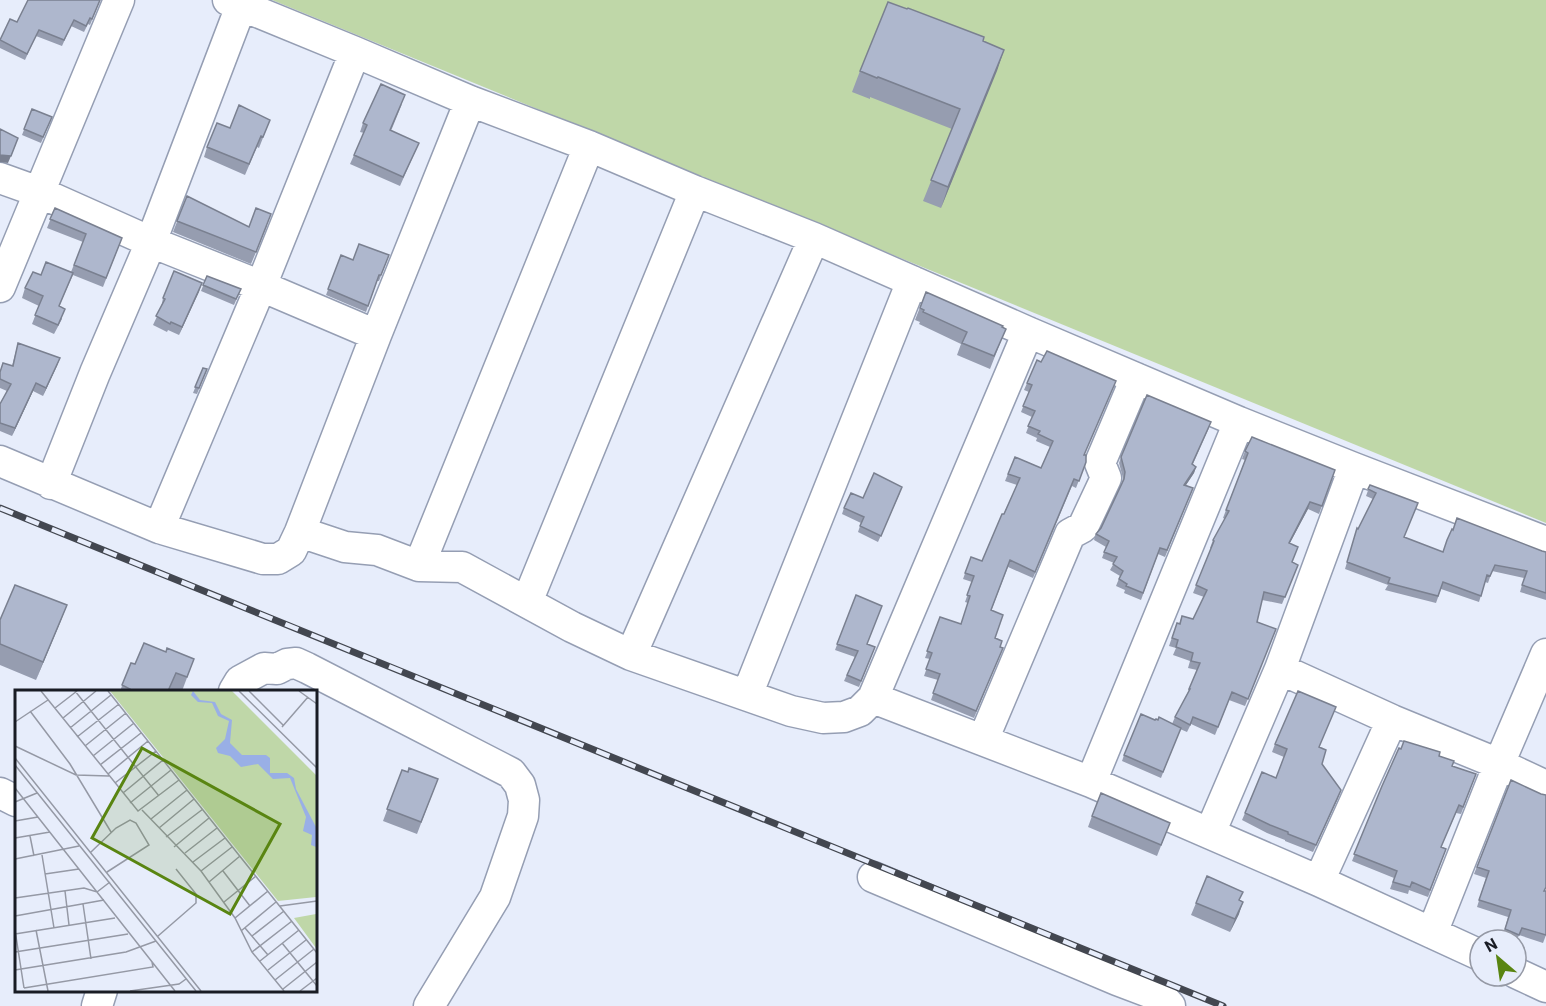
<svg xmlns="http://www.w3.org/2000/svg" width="1546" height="1006" font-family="Roboto,sans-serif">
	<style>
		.green { fill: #bfd7a8 }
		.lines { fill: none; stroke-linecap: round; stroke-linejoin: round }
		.minor-casing { stroke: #959eb3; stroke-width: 33 }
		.minor { stroke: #fff; stroke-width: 30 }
		.rail-casing { stroke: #434750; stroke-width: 7 }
		.rail { stroke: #e7edfb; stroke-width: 4.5; stroke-dasharray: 14; stroke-linecap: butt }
		.wall { fill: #969db0 }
		.shaded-wall { fill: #7a8090 }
		.building { fill: #aeb7cd; stroke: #7a8090; stroke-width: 1.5 }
		.inset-road { fill: none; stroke: #9599a5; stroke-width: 1.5 }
		.view { fill: #598511; fill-opacity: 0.15; stroke: #598511; stroke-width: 3 }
		.inset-edge { fill: none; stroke: #191c24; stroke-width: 3 }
	</style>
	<rect width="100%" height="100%" fill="#e7edfb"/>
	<path class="green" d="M272,0H1546V523Z"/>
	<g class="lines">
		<g class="minor-casing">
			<path id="minor" d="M228,0L355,52L470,101L589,146L695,191L814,238L1028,332L1239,422L1354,468L1546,542
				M0,178L39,192L151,242L261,286L376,335
				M0,287L119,0
				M0,461L159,528L263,559H278L291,551L300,532L376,335L470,101
				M51,484L95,373L151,242L241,6
				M159,528L261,286L355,52
				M300,532L345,547L377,550L419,566L462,567L572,627L631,655L791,711L823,718L844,717L860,711L873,698L1028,332
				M419,566L589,146
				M527,602L695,191
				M631,655L814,238
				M1280,669L1392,720L1499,764L1546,786
				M234,691L240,681L264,668L277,669L287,664L296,663L307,668L511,773L520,785L524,800L523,816L495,897L429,1006
				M747,695L912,281
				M873,698L1091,782L1319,881L1480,955
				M983,740L1070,534L1083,527L1106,478L1100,463L1136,378
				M1091,782L1239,422
				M0,793L16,801
				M1210,833L1280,669L1354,468
				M873,877L1117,980L1162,997L1170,1006
				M1319,881L1392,720
				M1432,933L1499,764L1546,654
				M1516,973L1546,987
				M97,1006L102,990"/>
		</g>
		<use href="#minor" class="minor"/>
		<g class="rail-casing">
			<path id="rail" d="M0,508L1223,1006"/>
		</g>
		<use href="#rail" class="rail"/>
	</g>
	<path class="wall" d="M100,0L90,25L88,24L84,32L71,26L62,46L36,36L25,60L0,48V40L17,22Z
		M983,41L1004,50L941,208L923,201L952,129L870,97V99L852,92L860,71Z
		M402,104L391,131L419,143L400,186L350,164L364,133L360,132L363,123Z
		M32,109L52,117L41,143L22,135Z
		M270,120L259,148L257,147L245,175L204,157L207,147L230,128Z
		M187,196L249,227L267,226L251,264L173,232Z
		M55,208L122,238L103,287L73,275L59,306L62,319L54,334L32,324L39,306L22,298L25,288L41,275L71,272L83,242L47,228Z
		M341,255L353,260L389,255L379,281H377L366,312L326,295Z
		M207,276L241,289L234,305L201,291Z
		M202,283L179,335L168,330L167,332L153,325L161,308L163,298Z
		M926,292L1001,341L990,369L957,355L961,344L919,324L920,322L915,320Z
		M18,343L60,358L43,396L33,391L12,436L0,431V404L7,391L0,388V372L12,366Z
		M1037,360L1084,455L1086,462L1076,488L1072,486L1033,578L1008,567L991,611L995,638L1000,647V654L974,718L931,700L938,680L924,676L930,659L925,658L940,617L961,624L968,603L965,602L972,582L963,579L971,557L982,561L1017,485L1005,481L1015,457L1041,468L1050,447L1036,441L1037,438L1026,433L1032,417L1021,412L1029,392L1024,390Z
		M203,368L207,369L197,394L193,393Z
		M1209,428L1193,464L1196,467L1194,473L1186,485L1193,488L1165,557L1158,554L1141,600L1124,593L1125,590L1116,586L1120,576L1110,570L1114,563L1102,558L1106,547L1094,540L1096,534L1101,528L1122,483L1123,478L1119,463L1121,457Z
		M1245,451L1335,470L1319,514L1308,509L1290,543L1292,563L1298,565L1282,604L1262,600L1257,622L1276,629L1245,706L1229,700L1215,735L1191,724L1187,732L1180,729L1161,778L1122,761L1124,755L1155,720L1172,724L1175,717L1186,697L1197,670L1188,668L1190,661L1173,655L1176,648L1169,646L1177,623L1179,624L1182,616L1193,619L1204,597L1193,593L1211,548H1210L1213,540L1225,519L1223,518L1245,460L1242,459Z
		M1370,485L1404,537L1443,552H1546V600L1520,592L1524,578L1492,571L1488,583L1485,582L1479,602L1441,589L1436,603L1385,590L1388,585L1345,569L1357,528L1358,529L1373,499L1366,496Z
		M900,493L878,542L858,532L861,523L842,514L844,508L863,498Z
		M856,595L867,644L875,647L859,687L844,681L855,657L835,650Z
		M67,605L36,680L0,665V620Z
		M166,652L194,659L182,691H120L131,663L135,664Z
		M1275,744L1319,747L1322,764L1338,798L1313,852L1285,841V840L1267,833L1242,820L1245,813L1276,778L1284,757L1272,752Z
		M1401,749L1439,756L1452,766L1476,774L1461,814L1456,813L1441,847L1446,849L1428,897L1409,890L1408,894L1390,889L1394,878L1352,861L1382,786Z
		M402,770L438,779L417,834L383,821Z
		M1511,780L1545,891L1546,935L1543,943L1519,935L1516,942V940H1511L1503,936L1508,917L1477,907L1486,878L1474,874Z
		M1092,816L1170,823L1157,856L1088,827Z
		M1240,900L1239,914L1230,932L1191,915L1196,903Z"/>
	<path class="shaded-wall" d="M1004,50L997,71L941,208L948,187Z
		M16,144L8,163L0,162V155Z
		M202,283L199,292L179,335L182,327Z
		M60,358L57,366L43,396L46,388Z
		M36,383L33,391L12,436L15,428Z
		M1196,467L1194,473L1182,491L1184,485Z
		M1310,502L1308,509L1286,550L1289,543Z
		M67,605L60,623L36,680L43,662Z
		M1341,790L1338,798L1313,852L1316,845Z
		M1243,902L1239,914L1230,932L1235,919Z"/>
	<path class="building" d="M28,0H100L92,19L90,18L86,26L74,20L64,40L39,30L27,54L0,40L10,19L17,22Z
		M888,2L907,9L908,8L984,37L983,41L1004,50L948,187L931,180L960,109L878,77L877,78L860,71Z
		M381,84L405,95L390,130L419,143L403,177L354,155L367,125L363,123Z
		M239,105L270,120L263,137L261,136L249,164L207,147L217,123L230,128Z
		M32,109L52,117L43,137L24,129Z
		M0,129L18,138L11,156L0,155Z
		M187,196L249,227L256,208L271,214L256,252L177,221Z
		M55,208L122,238L106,278L74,265L86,234L50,219Z
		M359,244L389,255L381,275H379L368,306L328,289L341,255L353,260Z
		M46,262L73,273L59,306L65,309L58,325L35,315L43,296L25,288L33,272L41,275Z
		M174,271L202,283L182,327L171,322L170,324L156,316L165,299L163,298Z
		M207,276L241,289L236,299L203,285Z
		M926,292L1003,326L1002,327L1006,329L994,356L962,343L967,332L923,312L924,310L920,308Z
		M18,343L60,358L46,388L36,383L15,428L0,423V404L11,384L0,379V372L3,363L13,366Z
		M1047,351L1116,381L1084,455H1086V462L1079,481L1074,479L1035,572L1010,560L991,610L1003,615L995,638L1002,641L1000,647L1003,648L976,711L933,693L940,674L926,669L932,653L927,651L940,617L961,624L970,596L967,595L974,576L965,573L971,557L982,561L1002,514H1004L1020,478L1008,474L1015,457L1041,468L1053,441L1038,434L1040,431L1028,426L1035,411L1023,406L1032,385L1027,383L1037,360L1041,362Z
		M203,368L207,369L199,388L195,387Z
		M1147,395L1211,422L1192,464L1196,467L1184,485L1193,488L1167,550L1160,548L1143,593L1126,586L1127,584L1119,579L1123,571L1113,564L1117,557L1104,552L1109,541L1096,534L1101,528L1124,479L1125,472L1121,457Z
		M1252,437L1335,470L1322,506L1310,502L1289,543L1298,547L1292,562L1298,565L1285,597L1264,592L1257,622L1276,629L1248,699L1232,692L1218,727L1193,717L1190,725L1175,717L1190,689H1189L1200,663L1191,661L1193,653L1176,647L1178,640L1172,638L1177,623L1180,624L1182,616L1193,619L1207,590L1196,585L1214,541L1213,540L1229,511L1226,510L1248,453L1245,451Z
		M874,473L902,487L881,536L860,526L864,517L844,508L851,493L863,498Z
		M1370,485L1418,503L1404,537L1443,552L1447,540L1452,529L1453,530L1457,518L1542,551L1546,552V593L1522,585L1527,571L1495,565L1490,576L1487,575L1481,596L1443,582L1438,596L1388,583L1390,578L1347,562L1357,528L1358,529L1376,493L1368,489Z
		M15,585L67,605L43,662L0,644V620Z
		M856,595L882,606L867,644L875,647L861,681L847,675L858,651L837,644Z
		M144,643L166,652L167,648L194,659L187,677L176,673L168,691H129L130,689L122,685L131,663L135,664Z
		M1298,691L1336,707L1319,747L1326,750L1322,764L1341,790L1316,845L1288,834V832L1270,825L1245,813L1262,772L1276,778L1287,749L1275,744Z
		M1141,714L1155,720L1156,719L1158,720L1159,717L1181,728L1163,772L1124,755Z
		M1404,741L1440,752L1439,756L1454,761L1452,766L1476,774L1463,807L1459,805L1441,847L1446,849L1430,890L1412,882L1410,887L1393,882L1397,871L1354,854L1382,786L1399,748L1401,749Z
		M409,768L438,779L421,822L387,809L402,770L408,772Z
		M1511,780L1541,794L1546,795V887L1544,891H1546V935L1522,928L1519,935L1505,929L1511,910L1479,900L1489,871L1477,867Z
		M1101,793L1170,823L1161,845L1092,816Z
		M1207,876L1243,892L1239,900L1243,902L1235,919L1196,903Z"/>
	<g transform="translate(15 690)">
		<rect width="302" height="302" fill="#e7edfb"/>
		<path d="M95,1H217L301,85V207L263,211ZM301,224H302L301,258L279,228Z" fill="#bfd7a8"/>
		<path d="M178,1L185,10L200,12L206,24L217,30L215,53L227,65H251L255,68V83H272L279,88L281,99L301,137V157L296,155L297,145L288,141L291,127L275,88L258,89L243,74L226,77L215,66L203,63L201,58L210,49L214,31L203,26L197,13L183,12L176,5Z" fill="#99afe6"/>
		<path class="inset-road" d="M26,1L123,121L164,90M60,1L144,106M93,1L302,263M224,1L302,78M234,1L268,35M284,1L302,14M40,18L62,1M15,21L55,74L96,142M48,28L81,1M0,32L33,10M267,37L293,7M55,38L96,5M62,47L104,14M0,56L61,85L94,86M70,56L111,23M78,66L119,33M0,68L186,301M0,75L181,301M85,75L126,43M93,84L133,51M100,93L141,61M0,98L160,301M108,103L148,70M0,112L22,103M115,113L156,80M127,120L186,181L220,228L237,262L269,301M136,129L172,100M0,131L23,127M144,138L179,109M15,146L19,166M151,147L188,119M0,148L35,142M159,157L194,128M76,162L101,138L115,130L121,133L134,155L92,182M170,163L202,138M27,165L39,238M0,169L64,156M178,172L210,148M186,181L217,157M208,181L235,216M30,184L64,179M194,192L225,166M50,201L54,235M0,208L69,198L82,202L95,192M209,212L241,186M68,214L76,269M265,216L302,211M0,226L89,210M220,228L253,201M230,238L253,265M0,240L9,298M21,240L33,301M226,241L261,212M0,244L100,228M143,246L181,213V204L161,179M237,246L269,221M267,253L302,296M0,262L113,244M237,262L277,231M245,271L284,240M0,280L111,262L141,251M253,280L291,250M260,290L299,259M9,298L138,277L137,272M268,299L302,272M115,301L164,294L171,289M285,301L302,288"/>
		<path class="view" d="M127,58L265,134L215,224L77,148Z"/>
		<rect width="302" height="302" class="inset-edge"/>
	</g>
	<g transform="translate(1498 958) rotate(331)"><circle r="28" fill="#e7edfb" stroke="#9599a5" stroke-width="1.5"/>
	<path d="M0-4.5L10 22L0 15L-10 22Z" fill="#598511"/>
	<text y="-9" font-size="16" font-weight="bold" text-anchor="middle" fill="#191c24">N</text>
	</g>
</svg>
